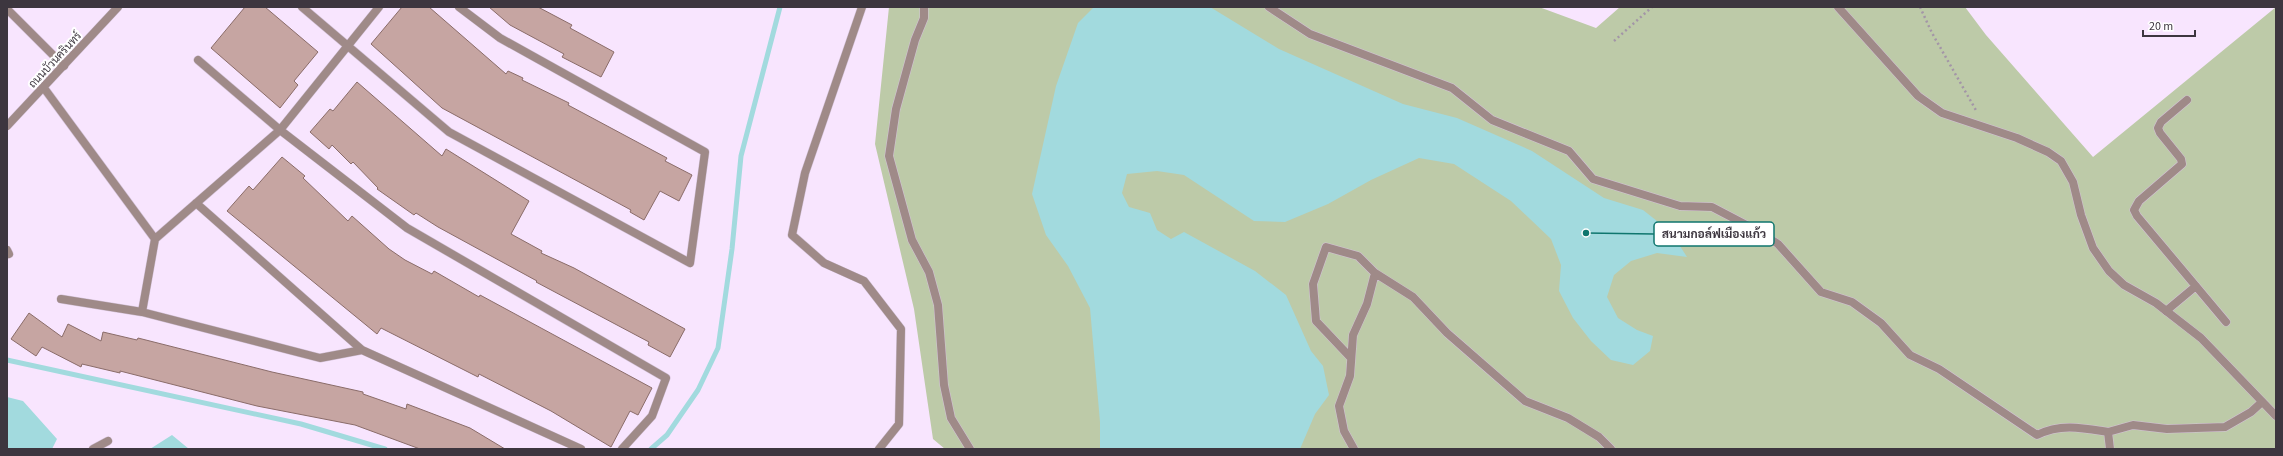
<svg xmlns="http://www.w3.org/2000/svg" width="2283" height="456" font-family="'Source Sans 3',Sarabun,sans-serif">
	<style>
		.green { fill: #bdcaa8 }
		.water { fill: #a2dade }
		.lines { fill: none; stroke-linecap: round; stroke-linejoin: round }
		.stream { stroke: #a2dade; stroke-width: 5 }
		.building { fill: #c6a5a2; stroke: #8a6c69 }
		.service-casing { stroke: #d3c2d8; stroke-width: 9 }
		.minor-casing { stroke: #d3c2d8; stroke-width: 9 }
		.tertiary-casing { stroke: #d3c2d8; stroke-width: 9 }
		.path { stroke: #a395a7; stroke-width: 2.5; stroke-dasharray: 2 3; stroke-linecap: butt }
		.service { stroke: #9f8a88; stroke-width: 8 }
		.minor { stroke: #9f8a88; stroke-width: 8 }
		.tertiary { stroke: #9f8a88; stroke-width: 8 }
		.labels { text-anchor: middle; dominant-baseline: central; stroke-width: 4; stroke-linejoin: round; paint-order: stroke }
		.street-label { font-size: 11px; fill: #3d363f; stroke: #fff }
		.leader { fill: none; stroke: #0f766e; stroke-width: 1.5 }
		.callout-dot { fill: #0f766e; stroke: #fff; stroke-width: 1.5 }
		.callout { fill: #fff; stroke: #0f766e; stroke-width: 1.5 }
		.callout-label { font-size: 12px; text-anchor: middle; font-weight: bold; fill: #3d363f }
	</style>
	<rect width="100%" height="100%" fill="#f8e5fe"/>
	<path class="green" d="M889,7H1539L1596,28L1620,7H1965L1986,35L2093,157L2276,7V449H945L933,439L914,309L875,144Z"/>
	<path class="water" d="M1094,7H1210L1279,49L1403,104L1457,118L1532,151L1604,198L1643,210L1671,232L1687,257L1657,253L1631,261L1614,275L1607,297L1618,318L1637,330L1653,336L1650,351L1633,365L1611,360L1591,341L1573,318L1559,291L1561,265L1551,239L1511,201L1454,164L1419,158L1371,180L1328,204L1285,222L1254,221L1184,175L1157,171L1127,174L1122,193L1129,207L1150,213L1157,230L1171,239L1184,232L1255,271L1286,295L1311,351L1323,366L1329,395L1315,414L1300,449H1100V422L1090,308L1068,266L1046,235L1032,194L1056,86L1078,23Z
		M7,397L23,401L57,439L52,449H7Z
		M172,435L189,449H150Z"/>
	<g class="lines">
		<path class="stream" d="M7,360L301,424L385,449
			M651,449L667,435L698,390L718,348L732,249L741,156L780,7"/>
	</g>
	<path class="building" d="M245,7H265L318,52L294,81L298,85L280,108L211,48Z
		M402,7H429L506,74L508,71L523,78L522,80L569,103L568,105L667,158L665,161L692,175L679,201L660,191L644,220L630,212L631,210L442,108L371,44Z
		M489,7H538L572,25L570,28L614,52L601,77L562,57L564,54L510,25Z
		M357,82L442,156L446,149L529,201L511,234L542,251L541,253L574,268L685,329L670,357L648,345L649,342L536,282L537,281L438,227L416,213L414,215L377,189L378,188L353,162L351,164L332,145L329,149L310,132L330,109L333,111Z
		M282,157L305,176L303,178L348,221L352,216L389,249L405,260L432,274L434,271L479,297L480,295L652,388L638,415L630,411L611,447L551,411L479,374L478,377L381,328L377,334L227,211L249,186L253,190Z
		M29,313L62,337L68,324L101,341L103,332L137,340L138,338L272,372L363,392V394L406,409L407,404L470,428L505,449H420L355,425L257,406L120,371V373L82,364L81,367L42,347L36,356L11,339Z"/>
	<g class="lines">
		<g class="service-casing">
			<path id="service" d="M862,7L805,173L792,235L824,263L864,281L901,329L899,424L879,449
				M924,7V18L915,40L896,109L889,156L912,240L929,272L938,305L944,385L951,418L970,449
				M1269,7L1310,34L1452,88L1492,120L1569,151L1593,179L1680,206L1712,207L1756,230L1778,244L1821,292L1852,302L1881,323L1910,355L1939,369L2037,435C2061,423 2083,428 2108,432
				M2187,100L2161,122L2158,128L2160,133L2181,159L2182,164L2139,201L2134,210L2137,216L2226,322
				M2166,311L2196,286
				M1351,358L1316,321L1313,284L1326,247L1358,256L1375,273
				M1354,449L1344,431L1339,406L1350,376L1353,335L1367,304L1375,273L1413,297L1447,333L1525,401L1568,418L1599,437L1611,449
				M2110,449L2108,432L2133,425L2167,429L2225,427L2251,412L2262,402"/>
		</g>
		<g class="minor-casing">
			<path id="minor" d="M302,7L449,132L690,263L705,152L500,38L459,7
				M1838,7L1918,96L1942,113L2017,138L2048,152L2061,161L2073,182L2081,215L2093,248L2109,271L2124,285L2156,303L2201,338L2276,416
				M7,9L64,66
				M198,60L280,130L407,228L666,378L652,416L622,449
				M44,88L155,239L142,312
				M196,203L362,350L581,449
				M155,239L280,130L379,7
				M7,250L9,254
				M61,299L142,312L320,358L362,350
				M93,449L108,441"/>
		</g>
		<g class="tertiary-casing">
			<path id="tertiary" d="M7,126L118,7"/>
		</g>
		<path class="path" d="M1920,7L1932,33L1977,112
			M1614,41L1652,7"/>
		<use href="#service" class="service"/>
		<use href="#minor" class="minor"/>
		<use href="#tertiary" class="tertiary"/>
	</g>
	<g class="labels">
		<g class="street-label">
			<text transform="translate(55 60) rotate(-47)">ถนนบัวนครินทร์</text>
		</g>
	</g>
	<path class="leader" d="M1586 233L1654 234"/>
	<circle class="callout-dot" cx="1586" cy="233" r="4"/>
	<rect class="callout" x="1654" y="222" width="120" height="24" rx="4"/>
	<g class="callout-label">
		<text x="1714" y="238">สนามกอล์ฟเมืองแก้ว</text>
	</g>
	<rect width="2283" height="456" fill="none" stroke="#3d363f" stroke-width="16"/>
	<path d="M2143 30v6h52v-6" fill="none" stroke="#3d363f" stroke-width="2"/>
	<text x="2149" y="30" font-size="12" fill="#3d363f" stroke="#ffffff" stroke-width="3" paint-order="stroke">20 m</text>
</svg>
